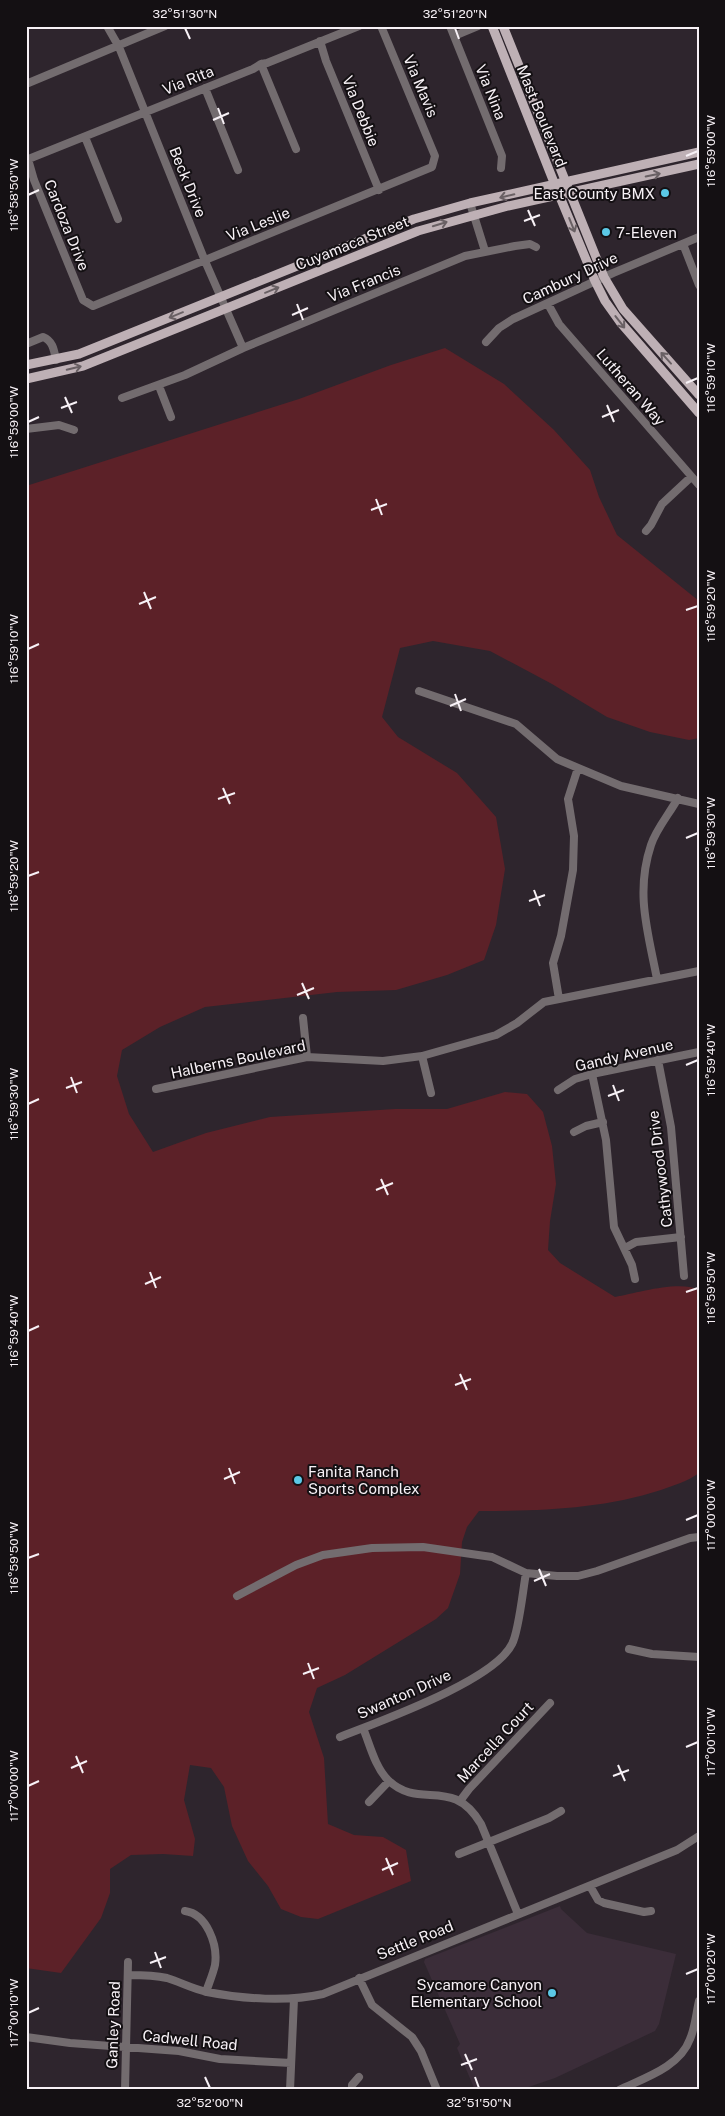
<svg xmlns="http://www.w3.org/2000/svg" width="725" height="2116" font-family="'Public Sans',sans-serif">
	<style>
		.built { fill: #3b2d39 }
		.green { fill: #5c2128 }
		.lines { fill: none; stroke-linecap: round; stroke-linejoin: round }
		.minor { stroke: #736c6f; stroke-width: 8 }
		.major { stroke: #beb0b5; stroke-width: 9 }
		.oneway { stroke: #696064 }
		.ticks { fill: none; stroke: #f7f1f6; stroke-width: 2 }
		.poi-dot { fill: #5bc8e6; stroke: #141013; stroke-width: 2 }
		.labels { text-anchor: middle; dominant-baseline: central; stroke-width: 4; stroke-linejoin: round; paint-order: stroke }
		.street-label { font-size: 15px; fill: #f7f1f6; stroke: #141013 }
		.poi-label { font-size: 15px; fill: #f7f1f6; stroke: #141013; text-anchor: end }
		.neatline { fill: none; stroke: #f7f1f6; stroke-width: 2 }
		.ticks-label { font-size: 12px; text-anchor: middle; fill: #f7f1f6 }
	</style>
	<rect width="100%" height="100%" fill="#2e252d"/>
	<path class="built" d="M560,1906L561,1909L587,1933L676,1954L659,2024L655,2031L555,2078L520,2090H475L457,2048L460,2044L424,1962L425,1959Z"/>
	<path class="green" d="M445,348L504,384L554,430L590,470L599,497L617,535L699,601V738L689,740L650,732L607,717L552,684L490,651L433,641L400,648L382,717L398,737L457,773L496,817L505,869L496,925L484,960L447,975L396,990L337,992L205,1007L160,1027L122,1050L117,1076L129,1114L153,1152L206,1133L270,1117L395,1109H447L505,1092L527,1094L543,1112L552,1146L556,1184L550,1221L548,1250L560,1263L615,1297C637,1293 679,1280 699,1290V1473C687,1482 674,1485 661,1490C602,1509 540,1511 479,1511L467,1527L462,1542L460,1574L448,1608L436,1619L345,1675L317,1688L309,1712L324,1758L328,1824L354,1835L383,1837L406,1850L411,1881L318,1919L301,1917L281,1909L268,1886L248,1861L232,1826L224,1787L211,1768L190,1765L184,1800L195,1839L193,1856L163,1854L131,1855L110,1869V1893L101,1918L61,1973L26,1968V486L299,399L391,365Z"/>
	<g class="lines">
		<path class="minor" d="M107,26L119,47L205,261L243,348
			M450,26L502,156L501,168
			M454,36L478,26
			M320,41L326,61L379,190
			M261,64L296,149
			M26,84L165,26
			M205,88L238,170
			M85,137L118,219
			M28,159L34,180L83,300L93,306L432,167L435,156L381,26
			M26,160L253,69L261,64L267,63L359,26
			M470,203L485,251
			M683,244L699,285
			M548,304L559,324L699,485
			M486,342L499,328L513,319L613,273L699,237
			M26,344L43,337C53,341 54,350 56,360
			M159,386L171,417
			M122,398L185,375L243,348L465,256L515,246L530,244L536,247
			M26,429L59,425L74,430
			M646,531L651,525L662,504L691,477
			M419,691L516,724L557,759L621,786L699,804
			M657,979C648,932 635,893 651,845C656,829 670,813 678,798
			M559,999L553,963L561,936L573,870L574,836L568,799L578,768
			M303,1018L307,1057
			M422,1056L431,1093
			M658,1060L671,1127L684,1276
			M592,1074L606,1140L614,1227L632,1265L635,1279
			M156,1089L307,1057L383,1061L422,1056L496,1035L517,1023L544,1002L699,971
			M558,1090L575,1079L592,1074L699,1052
			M574,1132L586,1126L603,1122
			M625,1248L636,1242L681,1237
			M237,1596L296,1565L323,1555L372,1548L423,1547L492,1557L526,1573L557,1576H578L597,1571L690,1538L699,1537
			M629,1649L652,1654L699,1657
			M363,1728C370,1745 375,1767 388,1780C420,1811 452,1775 481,1824L518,1914
			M340,1737C380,1721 494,1681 512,1644C519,1631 523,1589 526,1573
			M460,1801L469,1789L550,1703
			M369,1802L389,1781
			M459,1854L549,1818L561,1811
			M590,1886L598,1900L604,1903L644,1912L651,1911
			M185,1911C207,1914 218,1945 215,1965C213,1974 209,1983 206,1992
			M128,1975C141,1975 154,1975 167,1978C180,1982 193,1989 207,1992C242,1999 288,2002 323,1994L677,1850L699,1836
			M359,1978L372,2005L412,2037L421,2051L437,2090
			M26,2037L70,2043L179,2051L220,2059L291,2063
			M125,2090L128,1962
			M290,2090L294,1999
			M352,2090V2085L359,2077
			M619,2090C644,2078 680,2067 690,2039C695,2028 696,2014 699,2001"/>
		<path class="major" d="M492,26L555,185L595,281L605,301L620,322L699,413
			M503,26L604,277L623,309L699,395
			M26,365L79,354L414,219L470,203L699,152
			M26,379L83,366L418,231L508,206L699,164"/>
	</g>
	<defs><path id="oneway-shaft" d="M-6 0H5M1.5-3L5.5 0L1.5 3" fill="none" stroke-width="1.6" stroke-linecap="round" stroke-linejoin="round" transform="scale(1.25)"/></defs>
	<g class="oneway">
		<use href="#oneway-shaft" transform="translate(653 175) rotate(-12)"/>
		<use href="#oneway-shaft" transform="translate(507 196) rotate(167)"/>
		<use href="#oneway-shaft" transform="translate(440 224) rotate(-17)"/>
		<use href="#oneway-shaft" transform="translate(572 225) rotate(68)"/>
		<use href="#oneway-shaft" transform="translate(272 290) rotate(-22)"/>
		<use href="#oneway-shaft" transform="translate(176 315) rotate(158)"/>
		<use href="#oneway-shaft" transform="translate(620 322) rotate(52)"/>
		<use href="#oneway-shaft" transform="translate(666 358) rotate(-132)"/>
		<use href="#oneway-shaft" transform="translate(74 368) rotate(-14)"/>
	</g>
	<path class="ticks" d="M185,28L190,39M455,28L459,39M218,108L224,124M213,120L229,113M686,156L698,151M28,195L39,190M528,210L535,226M524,221L540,215M297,304L303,320M292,315L308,308M686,383L698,378M65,397L72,413M607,405L614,422M61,408L77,402M602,417L619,410M28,422L39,417M376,499L382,515M371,510L387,504M144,592L151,609M139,604L156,597M686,610L698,606M28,649L39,644M455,694L461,711M450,706L466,699M223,788L230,804M218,799L235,793M686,838L698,833M28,876L39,872M534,890L540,906M529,901L545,895M302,983L309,999M297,995L314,988M686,1065L698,1060M71,1077L77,1093M613,1085L619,1101M66,1088L82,1082M608,1096L624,1090M28,1104L39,1099M381,1179L388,1195M376,1190L393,1183M150,1272L156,1288M145,1284L161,1277M686,1292L698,1288M28,1331L39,1326M460,1374L467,1390M455,1385L471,1379M229,1468L235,1484M224,1479L240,1472M686,1520L698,1515M28,1558L39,1554M539,1569L546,1586M534,1581L550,1574M308,1663L314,1679M303,1674L319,1668M686,1747L698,1742M76,1756L83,1773M618,1765L625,1781M71,1768L87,1761M613,1776L629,1770M28,1786L39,1781M386,1858L393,1875M382,1870L398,1863M155,1952L161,1968M150,1963L166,1957M686,1974L698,1969M28,2013L39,2008M465,2054L472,2070M461,2065L477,2059M205,2077L210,2088M475,2077L479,2088"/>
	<g class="poi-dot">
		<circle cx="665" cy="193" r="5"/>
		<circle cx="606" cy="232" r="5"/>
		<circle cx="298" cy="1480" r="5"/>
		<circle cx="552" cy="1993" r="5"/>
	</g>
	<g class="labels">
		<g class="street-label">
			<text transform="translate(188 80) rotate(-22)">Via Rita</text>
			<text transform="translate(421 86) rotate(67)">Via Mavis</text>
			<text transform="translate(491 92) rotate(68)">Via Nina</text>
			<text transform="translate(361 111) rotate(68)">Via Debbie</text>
			<text transform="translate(542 116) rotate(68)">Mast Boulevard</text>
			<text transform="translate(188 182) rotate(68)">Beck Drive</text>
			<text transform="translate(258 224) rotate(-22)">Via Leslie</text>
			<text transform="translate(67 225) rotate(68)">Cardoza Drive</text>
			<text transform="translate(352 243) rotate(-22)">Cuyamaca Street</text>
			<text transform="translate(570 278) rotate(-25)">Cambury Drive</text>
			<text transform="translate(364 283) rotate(-22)">Via Francis</text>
			<text transform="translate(631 387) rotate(49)">Lutheran Way</text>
			<text transform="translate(624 1055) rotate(-13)">Gandy Avenue</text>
			<text transform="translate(238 1059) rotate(-12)">Halberns Boulevard</text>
			<text transform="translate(660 1169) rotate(-97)">Cathywood Drive</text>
			<text transform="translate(404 1694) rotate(-24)">Swanton Drive</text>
			<text transform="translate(495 1742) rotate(-47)">Marcella Court</text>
			<text transform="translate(415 1940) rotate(-22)">Settle Road</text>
			<text transform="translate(113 2025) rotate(-88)">Ganley Road</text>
			<text transform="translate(190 2040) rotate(6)">Cadwell Road</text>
		</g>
		<g class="poi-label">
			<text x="655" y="193">East County BMX</text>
			<text x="616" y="232" text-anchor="start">7-Eleven</text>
			<text x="308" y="1471" text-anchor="start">Fanita Ranch<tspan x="308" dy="17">Sports Complex</tspan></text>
			<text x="542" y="1984">Sycamore Canyon<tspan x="542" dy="17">Elementary School</tspan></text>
		</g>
	</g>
	<rect width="725" height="2116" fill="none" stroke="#141013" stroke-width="55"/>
	<rect x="28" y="28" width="670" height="2060" class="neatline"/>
	<g class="ticks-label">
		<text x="185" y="18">32°51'30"N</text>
		<text x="455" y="18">32°51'20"N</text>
		<text transform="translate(711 151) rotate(-90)" y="4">116°59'00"W</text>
		<text transform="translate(14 195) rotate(-90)" y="4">116°58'50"W</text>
		<text transform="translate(711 378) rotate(-90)" y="4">116°59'10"W</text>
		<text transform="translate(14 422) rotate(-90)" y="4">116°59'00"W</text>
		<text transform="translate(711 606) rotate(-90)" y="4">116°59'20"W</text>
		<text transform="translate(14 649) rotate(-90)" y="4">116°59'10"W</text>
		<text transform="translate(711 833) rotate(-90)" y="4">116°59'30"W</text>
		<text transform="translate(14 876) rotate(-90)" y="4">116°59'20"W</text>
		<text transform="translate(711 1060) rotate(-90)" y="4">116°59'40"W</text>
		<text transform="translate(14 1104) rotate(-90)" y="4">116°59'30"W</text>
		<text transform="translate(711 1288) rotate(-90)" y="4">116°59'50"W</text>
		<text transform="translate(14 1331) rotate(-90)" y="4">116°59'40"W</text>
		<text transform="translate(711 1515) rotate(-90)" y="4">117°00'00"W</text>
		<text transform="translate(14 1558) rotate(-90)" y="4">116°59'50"W</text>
		<text transform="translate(711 1742) rotate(-90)" y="4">117°00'10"W</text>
		<text transform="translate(14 1786) rotate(-90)" y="4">117°00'00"W</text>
		<text transform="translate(711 1969) rotate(-90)" y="4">117°00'20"W</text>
		<text transform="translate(14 2013) rotate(-90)" y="4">117°00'10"W</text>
		<text x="210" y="2107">32°52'00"N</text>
		<text x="479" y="2107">32°51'50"N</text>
	</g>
</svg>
